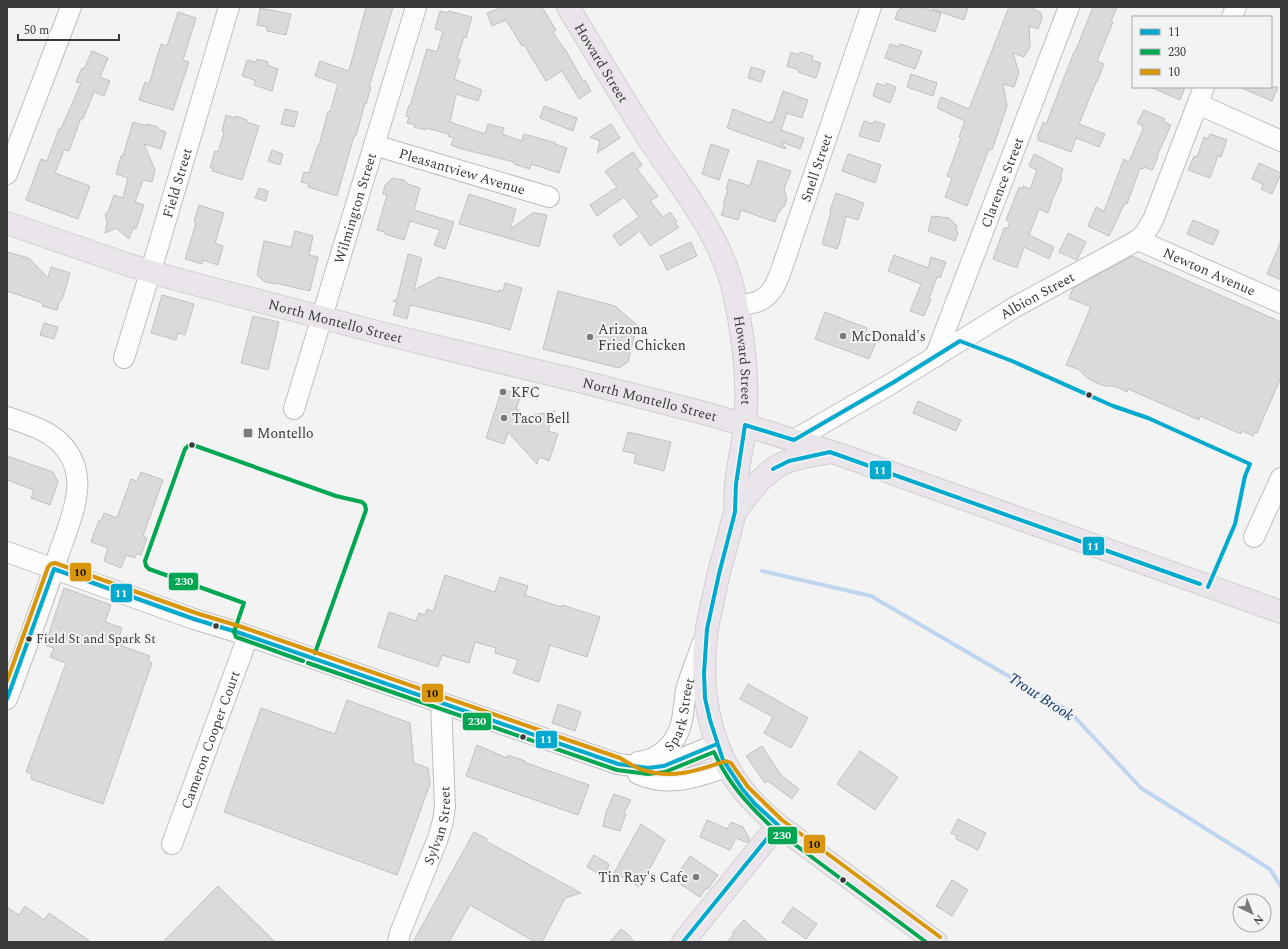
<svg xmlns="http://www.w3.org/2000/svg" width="1288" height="949" font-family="Spectral,serif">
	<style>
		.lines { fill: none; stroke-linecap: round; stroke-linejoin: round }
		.stream { stroke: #c0d5f0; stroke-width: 4 }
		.building { fill: #dadada; stroke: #c1c1c1 }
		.minor-casing { stroke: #bebebe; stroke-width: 22 }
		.major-casing { stroke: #d0d0d0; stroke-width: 24 }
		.minor { stroke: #fdfdfd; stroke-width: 20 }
		.major { stroke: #eae5ea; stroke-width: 22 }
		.bus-1-casing { stroke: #f2f3f4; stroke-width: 7 }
		.bus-2-casing { stroke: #f2f3f4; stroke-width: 7 }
		.bus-3-casing { stroke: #f2f3f4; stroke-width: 7 }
		.bus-1 { stroke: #00a9ce; stroke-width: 4 }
		.bus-2 { stroke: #00a651; stroke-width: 4 }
		.bus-3 { stroke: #da9609; stroke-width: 4 }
		.poi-dot { fill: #7a7a7b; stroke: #f2f3f4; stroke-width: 1.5 }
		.bus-dot { fill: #39393a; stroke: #f2f3f4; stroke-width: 1.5 }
		.labels { text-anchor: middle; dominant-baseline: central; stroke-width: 4; stroke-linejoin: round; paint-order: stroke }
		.bus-label { font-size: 13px; fill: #39393a; stroke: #f2f3f4; text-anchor: start }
		.street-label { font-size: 14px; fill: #39393a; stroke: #f2f3f4 }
		.poi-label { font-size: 14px; fill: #39393a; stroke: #f2f3f4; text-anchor: start }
		.water-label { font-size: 15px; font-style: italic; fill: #0f3666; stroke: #f2f3f4 }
		.line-badge { stroke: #f2f3f4; stroke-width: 1.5 }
		.badge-label { font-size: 11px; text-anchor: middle; font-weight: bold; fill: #fff }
		.pale-badge-label { font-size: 11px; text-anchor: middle; font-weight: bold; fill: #111 }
	</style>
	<rect width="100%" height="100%" fill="#f3f3f3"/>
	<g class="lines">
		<path class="stream" d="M762,571L871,596L1070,712L1141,788L1270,869L1281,887"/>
	</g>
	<path class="building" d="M366,7H393L369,87H371L366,104L365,103L356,136H354L337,196L308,187L309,184L301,182L304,172L309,173L318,145L319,146L328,111L330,112L338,84L315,76L320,61L349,71Z
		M502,7H542L556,30L553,32L564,49H565L583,81L585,80L591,91L579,99L562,71L546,81L524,45L522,46L506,20L492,26L487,13Z
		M904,7H920L941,13L935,32L895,19L898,10Z
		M932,7H968L964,20L932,9Z
		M1009,7H1033L1034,9L1041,13L1042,19L1038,29L1029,26L1030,47L1024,57L1013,53L1019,73L1014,87L1003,84L1007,106L992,150L989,149L967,206L945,197L952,178L947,176L961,138L959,137L965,121L937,108L941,97L969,109Z
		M1093,7H1117L1111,21L1113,22L1097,61L1104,64L1097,82H1096L1079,124L1105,134L1099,147L1076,138L1071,152L1038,140V135L1043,122L1046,124L1074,52H1075Z
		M260,8L291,14L286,35L267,31V27L257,25Z
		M440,11L447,13L448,11L472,17L466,38L464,37L457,59L460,60L454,79L482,90L478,101L456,94L450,122L485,134L488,124L504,128L502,134L522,141L524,134L556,143L555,144L567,148L559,173L531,164L530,169L514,164V162L458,148L451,145L454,138L448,136L449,134L426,128L425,130L414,127L415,125L407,123L409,117L406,116L409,105L410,106L427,49L437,52L443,31L435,29Z
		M178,12L196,18L183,60L189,62L173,110L139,100L145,82L149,84L161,44L167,46Z
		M890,44L899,47L900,44L922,51L915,69L885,58Z
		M92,51L108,58L100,77L110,81L104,96L94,92L83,119L81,118L69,151L64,150L55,173L90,186L78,219L26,200L41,159L47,161L59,129H61L81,83L76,82L82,68L84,69Z
		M791,52L799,55L800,52L813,56L812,60L821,63L816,78L798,72L799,70L787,66Z
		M257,59L268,62L267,65L278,69L272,91L254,85L255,80L242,76L247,60L256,62Z
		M751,67L765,71L761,82L748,78Z
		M911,74L937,83L933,96L907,87Z
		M877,83L885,86L886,83L896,87L890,103L873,96Z
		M1150,87H1185L1180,100Z
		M1239,87H1278L1272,101Z
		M783,91L808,100L802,118L787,113L781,130L804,138L800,149L782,142L786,149L727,128L733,109L770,123L771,121L773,122Z
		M544,106L577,118L573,131L540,118Z
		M285,109L298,112L294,127L281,124Z
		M1144,110L1165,119L1163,121L1171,125L1157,156L1158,157L1152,170L1144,167L1143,169L1140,168L1127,204L1125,203L1109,236L1088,226L1096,207L1104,211L1124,159L1129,162L1143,129L1142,128L1143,126L1137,123Z
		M226,115L235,118L236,116L247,120V122L259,126L242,180L212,171L213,168H210L215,151L218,152L224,132L222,131Z
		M864,121L873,124L874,121L885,124L879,142L859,136Z
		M133,122L147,126V124L158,127L157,129L166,132L161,149L144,144L155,170L152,182L143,180L135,202L144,205L136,229L133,228L129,239L116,228L105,233L107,223L105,214L108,212L114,195L123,198L128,178L116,174L121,156H123Z
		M611,124L620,138L597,153L600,141L590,137Z
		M1210,134L1227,140L1221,157L1218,156L1210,178L1188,170L1194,156L1197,157L1204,137L1208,139Z
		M711,144L729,150L719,180L702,174Z
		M272,150L283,154L280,165L268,161Z
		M633,152L642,165L637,169L658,196L650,201L663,217L670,212L677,222L675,223L679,227L650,246L640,231L620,246L613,235L639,217L624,197L597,216L590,205L617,187L605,171Z
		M848,154L881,165L875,183L842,171Z
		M1034,154L1063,169L1060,177L1062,178L1053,198L1048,213L1039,209L1029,235L1054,247L1049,259L1024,247L1017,268L993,259L1004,228H1008L1010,222L1006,220L1019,187L1022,189L1023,186L1030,189L1037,170L1029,166Z
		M758,160L791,171L784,189L787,199L784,207H782L780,212H778L775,222L741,210L738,220L721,215L725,205L723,204L728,190L726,189L729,179L750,186Z
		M1259,163L1281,173L1272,194L1261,189L1263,184L1252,179Z
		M392,178L404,180L408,184L420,188L414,210L454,222L445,249L434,245L440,230L410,221L404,240L385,234V232L377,230L387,195L383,194L385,185Z
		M259,188L268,191L266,201L255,198Z
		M836,193L864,203L858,220L846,216L839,245H838L837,249L822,244L831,211L830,210Z
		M469,194L516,209L510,229L533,213H536L547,215L539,247L459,224Z
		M199,205L224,213L215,243L223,246L218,265L203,260L202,264L185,259L196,223L194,222Z
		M932,216L949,218L957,226L956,230L958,232L955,241L928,231Z
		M1193,220L1219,231L1213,245L1187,234Z
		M295,231L313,236L309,255L318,257L310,291L275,283V284L265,282L257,275L264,241L291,247Z
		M1068,233L1086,242L1077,260L1059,252Z
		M1281,241V280L1267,274Z
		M691,242L697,256L667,270L660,256Z
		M7,252L29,258L48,278L51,267L70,273L62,300H60L57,310L42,306L43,303L7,291Z
		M408,254L422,258L414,290L439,277L499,292V290L503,291L505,283L522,288L510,330L490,324L410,305L407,319L393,315L397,302L393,301L397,299Z
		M894,255L928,268L931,257L946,262L940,278L937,277L929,299H931L924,316L910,311L921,284L888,271Z
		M1132,256L1281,322V377L1257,433L1255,432L1253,436L1242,431L1241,434L1200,416L1199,420L1128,389L1127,392L1115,386H1105L1096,383L1086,377L1078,369L1066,365L1091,307L1069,298L1073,288Z
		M558,291L615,306L637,325L628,362L619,368L543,349Z
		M162,295L194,304L185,335L178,333L176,340L151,333Z
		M825,312L867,328L865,334L877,339L869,359L815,339Z
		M253,316L279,322L268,370L241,363Z
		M44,323L58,327L54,339L40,335Z
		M502,389L521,395L516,409L519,410L516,418L555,411L548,431L558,434L549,461L539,457L537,464L508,432L504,444L486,438Z
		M918,401L961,420L956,431L913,413Z
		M628,432L671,442L664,471L634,463L636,454L623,451Z
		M7,456L53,472L58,482L50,505L31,498L34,490L7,480Z
		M141,472L163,480L143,536L147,538L141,555L137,553L135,558L126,555L121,568L104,561L108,548L91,542L99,520L101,521L104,513L117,518L131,479L137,481Z
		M445,575L495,592L500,577L528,586L525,595L561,607L562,605L600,617L587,657L550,645L539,682L513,673L518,660L495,653L496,648L475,642L469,663L442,655L438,667L378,647L389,612L416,621L419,613L425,615L427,609L433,612Z
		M64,588L111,605L105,622L122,628L119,638L125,640L122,646L150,656L148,661L152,663L103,804L31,779L32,774L26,772L66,663L50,657L54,648L45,645Z
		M748,684L808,718L791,748L764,733L773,717L740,699Z
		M347,700L410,723L414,763L428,768L430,784L397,875L224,812L261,708L335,734Z
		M558,704L581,712L575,731L552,723Z
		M477,745L507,758L508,755L525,761L524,762L589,785L578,815L466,776Z
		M762,746L781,775L799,789L792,799L768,781L765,783L746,756Z
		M860,751L898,777L875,810L837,784Z
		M614,794L631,800L624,813L626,814L620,831L603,826L606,812Z
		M958,819L986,833L978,850L956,839L957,836L951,833Z
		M707,820L727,829L731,822L743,827L750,840L748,843L736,838L730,850L700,837Z
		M641,824L665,840L640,887L614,873Z
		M474,832L487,839L486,841L581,893L565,898L542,942H535L470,905L449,942H413Z
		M594,855L609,864L605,877L587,867Z
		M690,856L718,875L708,889L706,888L700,897L674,880Z
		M952,880L968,890L952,916L936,906Z
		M218,886L275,942H163Z
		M25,906L44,920L49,913L91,942H7V907L19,915Z
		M793,907L817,924L806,939L782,922Z
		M744,920L768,942H727L734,934L732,933Z
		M621,929L629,935L634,942H610Z"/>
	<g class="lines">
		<g class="minor-casing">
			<g id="minor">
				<path d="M1232,17L1236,7"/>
				<path d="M1198,104L1281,141"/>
				<path id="s1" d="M374,145L549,197"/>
				<path d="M7,174L71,7"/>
				<path id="s2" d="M1138,240L1281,303"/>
				<path id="s3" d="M737,305C744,304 755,304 761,300C775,292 779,276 784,262L871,7"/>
				<path id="s4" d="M935,357L1069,7"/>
				<path id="s5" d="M124,358L158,247L229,7"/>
				<path id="s6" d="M294,409L416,7"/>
				<path d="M7,417C36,427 64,434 75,467C77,475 78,484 77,491C75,512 66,533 59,553C43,602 25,651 7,699"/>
				<path id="s7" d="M794,440L894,382L1015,307L1138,240L1145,233L1153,220L1204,87"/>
				<path d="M1254,537L1281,478"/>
				<path d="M7,552L194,619L240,633L618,764L648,768L664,766L717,744"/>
				<path id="s8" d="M638,762C659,760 676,744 681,724C684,713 684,702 686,691C690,675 697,659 702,644"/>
				<path d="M638,774C669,788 697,777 727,767"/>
				<path id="s9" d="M172,844L248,636"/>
				<path id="s10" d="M398,942L400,933L438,838L443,821L445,806L441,703"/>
			</g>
		</g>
		<g class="major-casing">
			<g id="major">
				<path id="s11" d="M568,7C595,52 622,97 650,141C681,187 722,237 734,293C744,337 749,381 745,426C743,446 738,464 736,484C735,493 736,502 735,511C734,518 731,525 730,532C726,547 722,561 718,576C715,593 710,611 707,628C699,684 707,745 743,790C753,803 765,814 778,825L936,942"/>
				<path id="s12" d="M7,223L129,265L172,278L381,333L583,382L708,414L745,425L844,456L1281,612"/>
				<path d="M735,512C750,492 765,469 789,461C802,456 816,455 829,452"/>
				<path d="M683,942L778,825"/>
			</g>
		</g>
		<use href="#minor" class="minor"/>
		<use href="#major" class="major"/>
		<g class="bus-1-casing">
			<path id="bus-1" d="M773,469L789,461L830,452L1200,584
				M7,699L54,569L194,619L240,633L618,764L648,768L664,766L717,744
				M683,942L778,825L755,804L743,790L723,760L710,720L705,698L704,673L707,629L719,574L735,512L736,484L745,425L794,440L894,382L960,341L1012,361L1113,406L1148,418L1250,464L1245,476L1235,524L1208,587"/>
		</g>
		<g class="bus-2-casing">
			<path id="bus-2" d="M303,661L236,637L234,632L244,603L149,569L146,566L145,561L185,449L188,446L193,445L336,496L362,502L365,505L366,510L315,653
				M308,663L617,770L648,774L665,772L714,752C728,783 749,806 774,829L926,942"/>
		</g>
		<g class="bus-3-casing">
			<path id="bus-3" d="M7,681L48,567L51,564L55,563L196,613L242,627L620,758C626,762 633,766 640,769C671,780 696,771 726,761L731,763L748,787L782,820L940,937"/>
		</g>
		<use href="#bus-1" class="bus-1"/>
		<use href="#bus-2" class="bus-2"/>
		<use href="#bus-3" class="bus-3"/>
	</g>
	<g class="poi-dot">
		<circle cx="843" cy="336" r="4"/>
		<circle cx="590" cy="337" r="4"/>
		<circle cx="503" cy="392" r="4"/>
		<circle cx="504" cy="418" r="4"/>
		<rect x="243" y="428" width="10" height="10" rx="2"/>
		<circle cx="696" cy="877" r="4"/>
	</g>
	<g class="bus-dot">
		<circle cx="1089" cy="395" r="3.5"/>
		<circle cx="192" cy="445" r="3.5"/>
		<circle cx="216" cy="626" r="3.5"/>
		<circle cx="29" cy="639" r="3.5"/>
		<circle cx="523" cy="737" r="3.5"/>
		<circle cx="843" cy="880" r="3.5"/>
	</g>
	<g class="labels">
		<g class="bus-label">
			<text x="36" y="639">Field St and Spark St</text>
		</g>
		<g class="street-label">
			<text stroke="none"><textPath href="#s11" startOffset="65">Howard Street</textPath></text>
			<text stroke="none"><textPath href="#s3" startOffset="170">Snell Street</textPath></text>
			<text stroke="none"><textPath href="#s1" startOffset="92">Pleasantview Avenue</textPath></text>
			<text stroke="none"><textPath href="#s4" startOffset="187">Clarence Street</textPath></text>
			<text stroke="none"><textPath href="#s5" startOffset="183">Field Street</textPath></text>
			<text stroke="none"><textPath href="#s6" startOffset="210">Wilmington Street</textPath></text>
			<text stroke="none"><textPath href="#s2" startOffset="78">Newton Avenue</textPath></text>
			<text stroke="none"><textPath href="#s7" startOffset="283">Albion Street</textPath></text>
			<text stroke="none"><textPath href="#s12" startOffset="343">North Montello Street</textPath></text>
			<text stroke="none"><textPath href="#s11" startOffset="400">Howard Street</textPath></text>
			<text stroke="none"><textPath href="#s12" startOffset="667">North Montello Street</textPath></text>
			<text stroke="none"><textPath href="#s8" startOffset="70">Spark Street</textPath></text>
			<text stroke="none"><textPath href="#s9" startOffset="111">Cameron Cooper Court</textPath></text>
			<text stroke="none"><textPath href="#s10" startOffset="124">Sylvan Street</textPath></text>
		</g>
		<g class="poi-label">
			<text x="598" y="329">Arizona<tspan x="598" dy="16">Fried Chicken</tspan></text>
			<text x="851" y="336">McDonald's</text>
			<text x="511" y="392">KFC</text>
			<text x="512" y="418">Taco Bell</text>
			<text x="257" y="433">Montello</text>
			<text x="688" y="877" text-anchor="end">Tin Ray's Cafe</text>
		</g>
		<g class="water-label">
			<text transform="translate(1041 697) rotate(33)">Trout Brook</text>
		</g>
	</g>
	<g class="line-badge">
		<rect x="869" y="460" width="23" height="20" rx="4" fill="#00a9ce"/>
		<rect x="1082" y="536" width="23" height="20" rx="4" fill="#00a9ce"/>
		<rect x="69" y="562" width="23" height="20" rx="4" fill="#da9609"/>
		<rect x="168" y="572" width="31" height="19" rx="4" fill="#00a651"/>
		<rect x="110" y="583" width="23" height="20" rx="4" fill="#00a9ce"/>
		<rect x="421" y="683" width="23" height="20" rx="4" fill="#da9609"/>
		<rect x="462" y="712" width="30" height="19" rx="4" fill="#00a651"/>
		<rect x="535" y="730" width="23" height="19" rx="4" fill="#00a9ce"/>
		<rect x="767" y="826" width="31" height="19" rx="4" fill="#00a651"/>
		<rect x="803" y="834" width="23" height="20" rx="4" fill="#da9609"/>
	</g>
	<g class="badge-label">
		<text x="880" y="474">11</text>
		<text x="1093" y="550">11</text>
		<text x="184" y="585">230</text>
		<text x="121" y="597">11</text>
		<text x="477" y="725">230</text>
		<text x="546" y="743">11</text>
		<text x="782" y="839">230</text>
	</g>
	<g class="pale-badge-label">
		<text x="80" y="576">10</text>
		<text x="432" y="697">10</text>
		<text x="814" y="848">10</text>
	</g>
	<rect width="1288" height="949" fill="none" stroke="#39393a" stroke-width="16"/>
	<rect x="1132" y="16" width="140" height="72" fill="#f2f3f4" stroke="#a8a9aa"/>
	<rect x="1140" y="29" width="20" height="6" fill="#00a9ce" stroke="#a8a9aa"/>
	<text x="1168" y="36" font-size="12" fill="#39393a">11</text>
	<rect x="1140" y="49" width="20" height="6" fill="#00a651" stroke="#a8a9aa"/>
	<text x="1168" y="56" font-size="12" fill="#39393a">230</text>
	<rect x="1140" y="69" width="20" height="6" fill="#da9609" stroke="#a8a9aa"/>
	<text x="1168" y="76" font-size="12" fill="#39393a">10</text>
	<g transform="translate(1252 913) rotate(137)"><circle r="19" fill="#f2f3f4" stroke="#a8a9aa"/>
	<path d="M0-3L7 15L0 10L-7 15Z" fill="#7a7a7b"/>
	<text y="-6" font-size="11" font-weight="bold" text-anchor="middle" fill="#39393a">N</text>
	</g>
	<path d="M18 34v6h101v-6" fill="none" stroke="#39393a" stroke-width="2"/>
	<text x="24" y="34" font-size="12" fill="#39393a" stroke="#f2f3f4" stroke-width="3" paint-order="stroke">50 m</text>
</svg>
